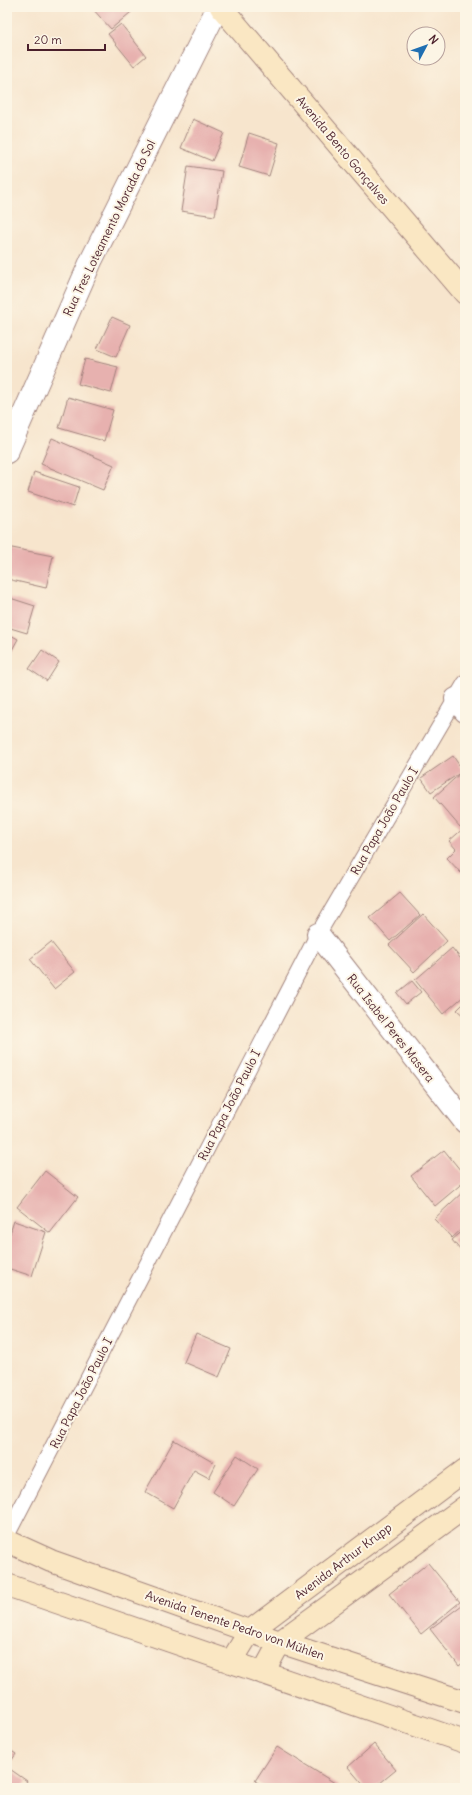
<svg xmlns="http://www.w3.org/2000/svg" width="472" height="1795" font-family="Delius,sans-serif">
	<style>
		.building { fill: #e7b1af }
		.lines { fill: none; stroke-linecap: round; stroke-linejoin: round }
		.service-casing { stroke: #a0827c; stroke-width: 17 }
		.minor-casing { stroke: #a0827c; stroke-width: 24 }
		.secondary-casing { stroke: #a0827c; stroke-width: 24 }
		.service { stroke: #fff; stroke-width: 15 }
		.minor { stroke: #fff; stroke-width: 22 }
		.secondary { stroke: #fae7c3; stroke-width: 22 }
		.labels { text-anchor: middle; dominant-baseline: central; stroke-width: 4; stroke-linejoin: round; paint-order: stroke }
		.street-label { font-size: 12px; fill: #4a1f2b; stroke: #fcf5e5 }
	</style>
	<rect width="100%" height="100%" fill="#fcf5e5"/>
	<filter id="ink" filterUnits="userSpaceOnUse"><feTurbulence type="fractalNoise" baseFrequency=".025" numOctaves="2"/><feDisplacementMap in="SourceGraphic" scale="8" xChannelSelector="R" yChannelSelector="G"/><feConvolveMatrix kernelMatrix="1 2 1 2 8 2 1 2 1" color-interpolation-filters="sRGB"/></filter>
	<filter id="wash" filterUnits="userSpaceOnUse"><feTurbulence type="fractalNoise" baseFrequency=".012" numOctaves="4" result="noise"/><feDisplacementMap in="SourceGraphic" scale="16" xChannelSelector="R" yChannelSelector="G"/><feGaussianBlur stdDeviation="0.9" result="paint"/><feColorMatrix in="noise" values="0 0 0 0 0 0 0 0 0 0 0 0 0 0 0 0 0 1.4 0 .05"/><feComposite in="paint" operator="in"/></filter>
	<g filter="url(#wash)">
		<rect width="100%" height="100%" fill="#f7e5cd"/>
		<g id="blocks">
			<path class="building" d="M91,7H137L111,29Z
				M121,24L146,56L134,66L108,34Z
				M193,119L224,133L212,161L181,148Z
				M249,133L279,143L269,176L239,167Z
				M188,166L222,171L215,216L181,211Z
				M112,317L130,325L116,357L97,349Z
				M85,359L118,367L111,393L78,384Z
				M68,397L113,410L104,441L59,428Z
				M52,438L114,465L103,490L41,464Z
				M34,472L79,487L73,507L28,492Z
				M7,547L53,556L46,588L7,579Z
				M7,597L35,606L27,633L7,627Z
				M7,633L18,639L7,659Z
				M42,650L59,662L47,681L29,669Z
				M453,756L463,771L431,792L421,778Z
				M463,771L465,774V823L460,827L434,797Z
				M465,827V870L461,873L447,858L456,849L449,841Z
				M400,893L420,915L390,941L370,918Z
				M423,914L447,941L414,972L389,945Z
				M51,942L75,972L54,989L30,959Z
				M452,948L465,964V995L443,1014L415,980Z
				M412,981L421,992L406,1004L397,993Z
				M465,1002V1017L457,1010Z
				M444,1150L465,1176V1181L435,1206L411,1176Z
				M45,1171L78,1197L50,1233L17,1207Z
				M465,1190V1226L452,1238L434,1219Z
				M14,1221L46,1232L32,1276L7,1268V1236H9Z
				M465,1229V1248L461,1251L452,1240Z
				M196,1334L231,1349L219,1377L184,1362Z
				M174,1440L216,1464L209,1478L194,1470L173,1508L145,1492Z
				M237,1455L258,1469L234,1506L213,1492Z
				M428,1563L460,1602L421,1634L389,1594Z
				M462,1605L465,1609V1661L459,1666L430,1629Z
				M374,1744L396,1770L374,1788H366L348,1767Z
				M277,1747L338,1785L336,1788H266L255,1781Z
				M7,1748L16,1754L7,1767L27,1781L22,1788H7Z"/>
		</g>
	</g>
	<g filter="url(#ink)">
		<use href="#blocks" fill-opacity="0" stroke="#a0827c" stroke-width="1"/>
		<g class="lines">
			<g class="service-casing">
				<path id="service" d="M7,1535L318,934L465,683"/>
			</g>
			<g class="minor-casing">
				<path id="minor" d="M7,452L91,261L218,7
					M456,699L465,711
					M318,934L465,1122"/>
			</g>
			<g class="secondary-casing">
				<path id="secondary" d="M221,7L465,293
					M7,1541L51,1561L280,1642L465,1702
					M7,1585L465,1742
					M231,1662L250,1631L465,1470
					M263,1673L280,1642L465,1507"/>
			</g>
			<use href="#service" class="service"/>
			<use href="#minor" class="minor"/>
			<use href="#secondary" class="secondary"/>
		</g>
	</g>
	<g class="labels">
		<g class="street-label">
			<text transform="translate(343 150) rotate(50)">Avenida Bento Gonçalves</text>
			<text transform="translate(109 228) rotate(-64)">Rua Tres Loteamento Morada do Sol</text>
			<text transform="translate(384 821) rotate(-60)">Rua Papa João Paulo I</text>
			<text transform="translate(391 1028) rotate(52)">Rua Isabel Peres Masera</text>
			<text transform="translate(229 1105) rotate(-63)">Rua Papa João Paulo I</text>
			<text transform="translate(81 1393) rotate(-63)">Rua Papa João Paulo I</text>
			<text transform="translate(343 1561) rotate(-37)">Avenida Arthur Krupp</text>
			<text transform="translate(235 1625) rotate(19)">Avenida Tenente Pedro von Mühlen</text>
		</g>
	</g>
	<rect width="472" height="1795" fill="none" stroke="#fcf5e5" stroke-width="24"/>
	<g transform="translate(426 46) rotate(49)"><circle r="19" fill="#fcf5e5" stroke="#b59f9b"/>
	<path d="M0-3L7 15L0 10L-7 15Z" fill="#1f6fb2"/>
	<text y="-6" font-size="11" font-weight="bold" text-anchor="middle" fill="#4a1f2b">N</text>
	</g>
	<path d="M28 44v6h77v-6" fill="none" stroke="#4a1f2b" stroke-width="2"/>
	<text x="34" y="44" font-size="12" fill="#4a1f2b" stroke="#fcf5e5" stroke-width="3" paint-order="stroke">20 m</text>
</svg>
